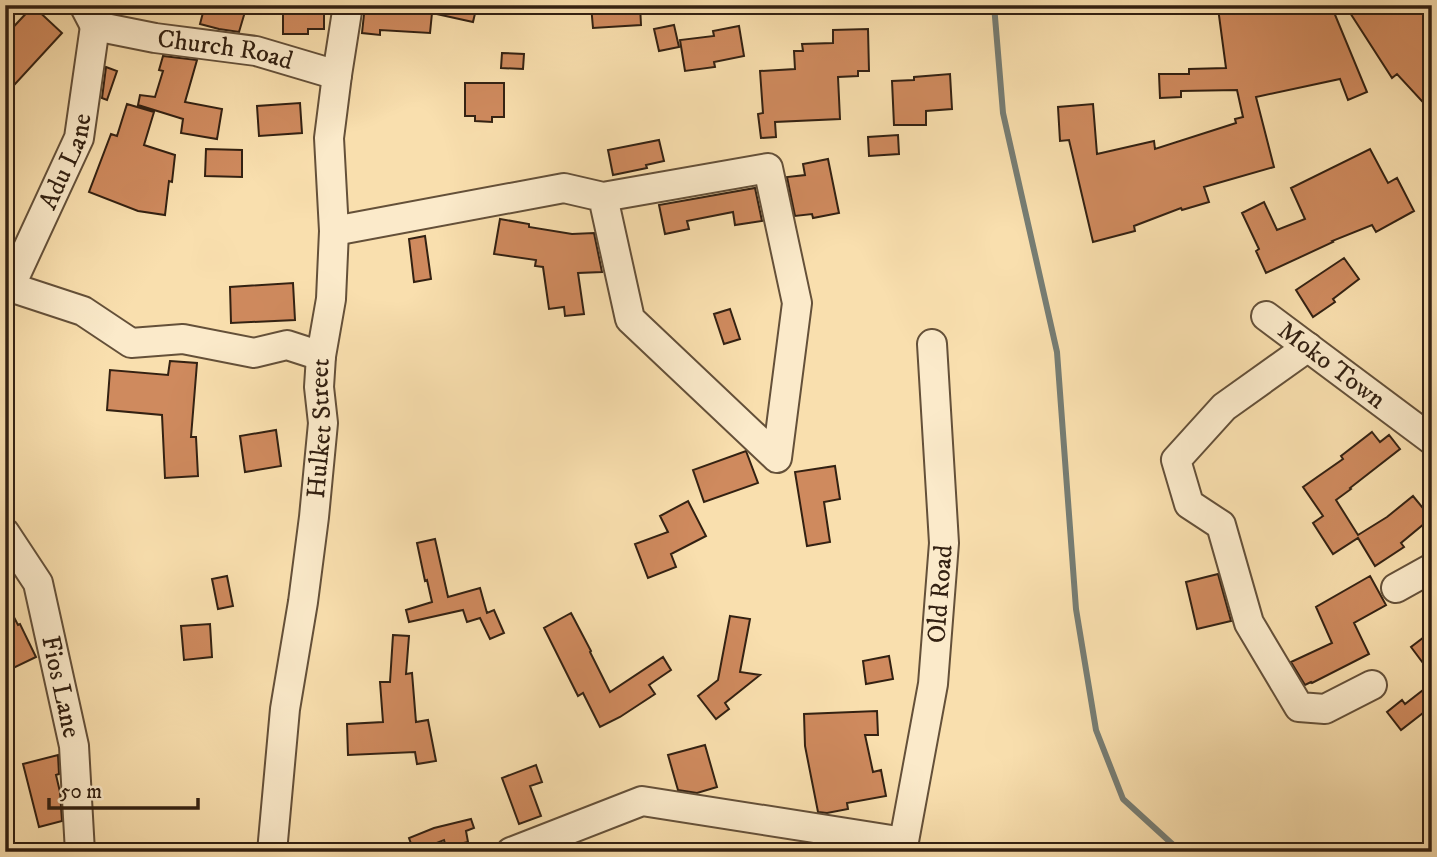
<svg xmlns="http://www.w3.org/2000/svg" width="1437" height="857" font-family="'IM FELL DW Pica',serif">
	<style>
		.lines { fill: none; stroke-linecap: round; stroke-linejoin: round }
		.stream { stroke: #767d74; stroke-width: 6 }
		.building { fill: #cf8a5e; stroke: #332112; stroke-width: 2 }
		.minor-casing { stroke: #645039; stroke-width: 32 }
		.minor { stroke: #fbeaca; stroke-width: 28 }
		.labels { text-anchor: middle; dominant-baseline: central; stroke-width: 5; stroke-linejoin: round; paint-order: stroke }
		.street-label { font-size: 26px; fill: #332112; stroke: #fbeaca }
	</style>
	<rect width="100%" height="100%" fill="#f9dfae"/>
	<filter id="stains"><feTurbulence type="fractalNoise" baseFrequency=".00286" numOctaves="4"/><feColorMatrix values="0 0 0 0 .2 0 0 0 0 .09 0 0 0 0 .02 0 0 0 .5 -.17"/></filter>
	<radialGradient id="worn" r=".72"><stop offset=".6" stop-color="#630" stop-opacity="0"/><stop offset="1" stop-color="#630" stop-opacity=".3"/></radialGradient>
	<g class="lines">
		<path class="stream" d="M994,5L1003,113L1057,352L1076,609L1096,730L1123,799L1181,852"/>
	</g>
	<path class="building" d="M205,5H247L239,32L219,29L200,24Z
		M283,5H324V29H308V34H283Z
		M365,5H477L473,22L432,13L430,33L380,30V35L362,33Z
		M591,5H640L641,25L593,28Z
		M1220,5H1331L1367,92L1348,100L1340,79L1256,97L1274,167L1204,187L1209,202L1182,210L1181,208L1134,226L1135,231L1093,242L1069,140L1060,141L1058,107L1093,104L1097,154L1154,141L1155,149L1236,123L1235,119L1243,117L1237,90L1181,91V97L1160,98L1159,74H1189V69L1226,68L1218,8H1220Z
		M1345,5H1432V112L1397,74L1392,78Z
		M33,6L62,33L5,95V36Z
		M674,25L679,47L659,51L654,29Z
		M739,26L744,56L714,62L715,67L685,71L680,40L714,36L713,31Z
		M868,29L869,71H858V76L838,77L840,119L775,122L776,137L761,138L758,114L763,113L760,71L795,69L794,51H803L802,44L833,43V30Z
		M502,53L524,54L523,69L501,68Z
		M163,56L197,60L185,102L222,109L217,139L181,133L183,119L138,105L140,95L155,97L163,71L159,70Z
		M106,67L117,71L107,100L102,98Z
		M950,74L952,109L926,111V125H894L892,81L914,80V77Z
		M465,83H504V117H492V122L475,121V116H465Z
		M300,103L302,133L259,136L257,106Z
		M127,104L154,112L144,145L175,155L172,182L169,181L165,215L138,211L89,192L111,134L117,136Z
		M898,135L899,154L869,156L868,137Z
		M659,140L664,161L646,165L647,168L613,175L608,150Z
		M206,149L242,150V177L205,176Z
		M1370,149L1388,183L1397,178L1414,211L1376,232L1372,225L1332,241L1333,242L1266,273L1256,251L1259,249L1242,213L1264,202L1277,230L1305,219L1291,188Z
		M828,159L839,213L813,218L812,214L795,216L787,177L805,175L803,164Z
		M755,188L762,221L735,225L733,212L687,221L689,229L665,234L659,205Z
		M500,219L529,224V227L572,234L594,233L602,272L578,273L584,314L565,316L564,307L549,309L543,267L535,266L536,260L494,254Z
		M425,236L431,279L414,282L409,239Z
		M1344,258L1359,279L1333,299L1335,302L1313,317L1296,290Z
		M293,283L295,320L231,323L230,287Z
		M730,309L740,339L724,344L714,314Z
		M170,361L197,363L191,437H196L198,476L165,478L162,415L107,410L110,370L168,375Z
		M276,430L281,466L245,472L240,436Z
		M1372,432L1380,442L1389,435L1400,449L1350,488L1351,489L1336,500L1358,535L1387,517L1413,496L1431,518L1401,543L1404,547L1375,566L1358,538L1333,554L1313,523L1323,516L1303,487L1343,459L1341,456Z
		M746,451L758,483L704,502L693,470Z
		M835,466L840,499L824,502L830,542L807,546L795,472Z
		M688,501L706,536L671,554L676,567L648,578L635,544L668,532L660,516Z
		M435,539L448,597L480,588L487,613L494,610L504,633L490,639L480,618L467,622L463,610L409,622L406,610L432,602L427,580L425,581L417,543Z
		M1218,574L1231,621L1197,629L1186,582Z
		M227,576L233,606L218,609L212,579Z
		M1370,576L1386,605L1354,623L1369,654L1312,683L1311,682L1305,685L1291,662L1332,643L1316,607Z
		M5,600L18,625L20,624L36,657L5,672Z
		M571,613L591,651L590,652L610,692L663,657L671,670L649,685L655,694L620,717L600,727L583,693L578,696L544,628Z
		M730,616L750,619L740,672L760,675L725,703L729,709L716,719L698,696L718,680Z
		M210,624L212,657L184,660L181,626Z
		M1432,631V675L1411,647Z
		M393,635L409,636L406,674L412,673L416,722L428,720L436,761L417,764L415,752L348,755L347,724L383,722L380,682H390Z
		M889,656L893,679L866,684L863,661Z
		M1432,683V706L1401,730L1387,712L1402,700L1405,704Z
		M877,711L878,735H865L873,772L881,770L886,796L847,803L848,809L827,813L818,812L805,746L804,714Z
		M705,745L717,787L697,793L678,790L668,755Z
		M58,755L59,774L56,775L60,792L62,821L39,827L23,764Z
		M536,765L542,782L530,786L541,816L519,824L502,778Z
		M471,819L474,828L466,831L468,842L446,847L444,840L414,852L409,838L434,828Z"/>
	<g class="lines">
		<g class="minor-casing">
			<g id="minor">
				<path id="s1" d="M84,5L95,26L155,38L256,51L337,75"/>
				<path d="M334,231L564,188L603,197L768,168L797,303L777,458L630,319L603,197"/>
				<path d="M5,287H10L83,311L131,343L183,339L254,353L287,345L321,356"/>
				<path id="s2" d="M10,287L79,138L95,26"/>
				<path id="s3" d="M1266,316L1432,440"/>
				<path d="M1308,347L1224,407L1176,460L1189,504L1221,525L1249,623L1299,707L1325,709L1372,685"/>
				<path id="s4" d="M5,533L38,583L74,746L80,852"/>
				<path d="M1396,588L1432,568"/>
				<path id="s5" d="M272,852L285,709L303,602L314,517L323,423L319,387L321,356L331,299L334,231L329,138L337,75L348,5"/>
				<path d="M511,852L642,801L904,842"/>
				<path id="s6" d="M902,852L933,684L944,543L932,344"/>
			</g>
		</g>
		<use href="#minor" class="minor"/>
	</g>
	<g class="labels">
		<g class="street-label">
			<text stroke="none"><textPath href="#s1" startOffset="156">Church Road</textPath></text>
			<text stroke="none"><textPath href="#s2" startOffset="138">Adu Lane</textPath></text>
			<text stroke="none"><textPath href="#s3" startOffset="82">Moko Town</textPath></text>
			<text stroke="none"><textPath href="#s5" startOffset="427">Hulket Street</textPath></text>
			<text stroke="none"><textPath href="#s6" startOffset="261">Old Road</textPath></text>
			<text stroke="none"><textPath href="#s4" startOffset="166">Fios Lane</textPath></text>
		</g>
	</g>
	<rect width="1437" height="857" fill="none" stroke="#f9dfae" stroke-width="28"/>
	<rect x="7" y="7" width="1423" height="843" fill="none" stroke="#332112" stroke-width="3.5"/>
	<rect x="14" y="14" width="1409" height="829" fill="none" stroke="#332112" stroke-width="2"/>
	<path d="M49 798v10h149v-10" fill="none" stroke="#332112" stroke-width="3.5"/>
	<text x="60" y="798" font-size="21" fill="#332112" stroke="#fbeaca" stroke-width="5" paint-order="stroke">50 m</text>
	<rect width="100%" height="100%" filter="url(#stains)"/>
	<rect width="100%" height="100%" fill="url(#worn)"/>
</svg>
